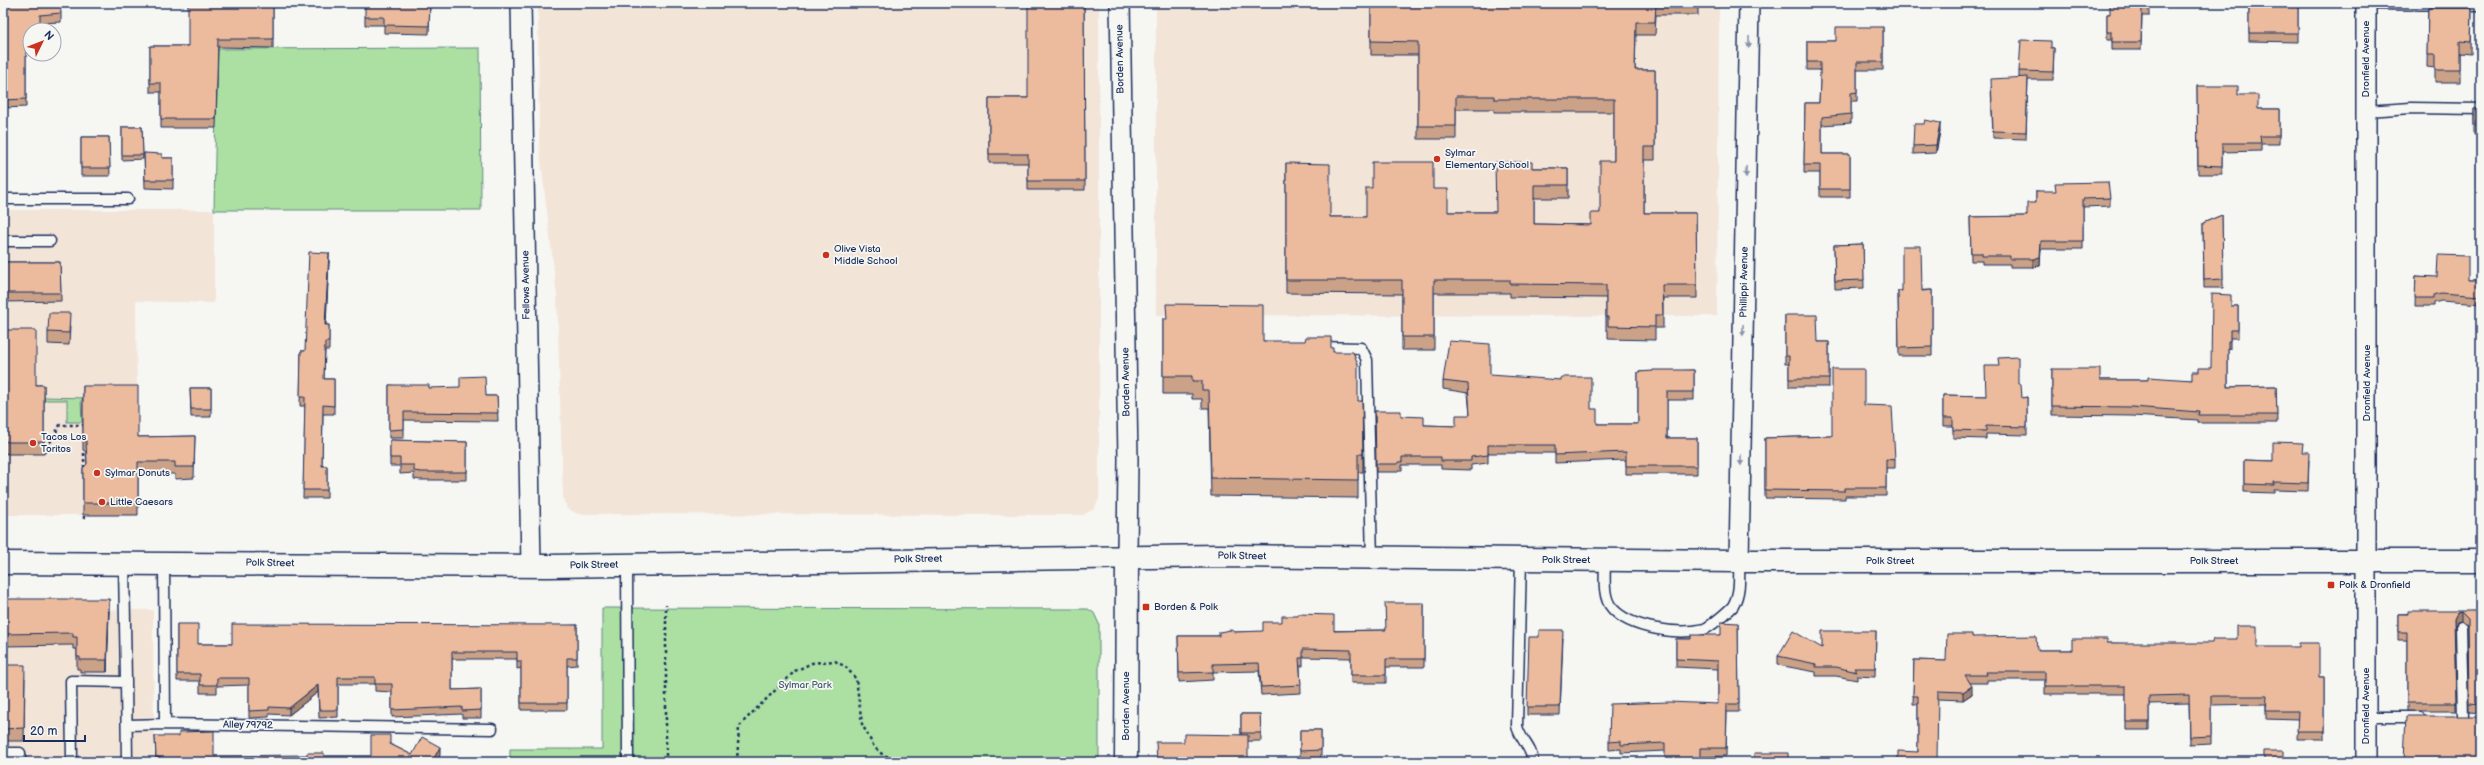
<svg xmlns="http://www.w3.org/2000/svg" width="2484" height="765" font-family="'Balsamiq Sans',sans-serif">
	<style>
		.built { fill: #f3e4d8 }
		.green { fill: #abe0a2; stroke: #638880 }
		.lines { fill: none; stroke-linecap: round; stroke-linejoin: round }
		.service-casing { stroke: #1b2f5e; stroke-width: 13 }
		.minor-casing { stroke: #1b2f5e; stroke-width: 22 }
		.tertiary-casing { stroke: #1b2f5e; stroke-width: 25 }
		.primary-casing { stroke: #1b2f5e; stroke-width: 25 }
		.path { stroke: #1b2f5e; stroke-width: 2.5; stroke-dasharray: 3 3; stroke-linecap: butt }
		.service { stroke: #f6f6f2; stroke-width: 10 }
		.minor { stroke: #f6f6f2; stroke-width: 19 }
		.tertiary { stroke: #f6f6f2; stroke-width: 22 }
		.primary { stroke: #f6f6f2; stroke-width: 22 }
		.wall { fill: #cba187; stroke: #1b2f5e }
		.shaded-wall { fill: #a5836e; stroke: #1b2f5e }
		.building { fill: #ecbb9d; stroke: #1b2f5e }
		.oneway { fill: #8892a8 }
		.poi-dot { fill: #c8321e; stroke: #f6f6f2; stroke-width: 1.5 }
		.labels { text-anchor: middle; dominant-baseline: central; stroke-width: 3.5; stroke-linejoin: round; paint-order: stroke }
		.street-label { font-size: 10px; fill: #1b2f5e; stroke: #f6f6f2 }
		.poi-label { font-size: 10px; fill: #1b2f5e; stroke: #f6f6f2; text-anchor: start }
		.park-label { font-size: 10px; fill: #3f5b6f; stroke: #f6f6f2 }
	</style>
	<rect width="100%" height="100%" fill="#f6f6f2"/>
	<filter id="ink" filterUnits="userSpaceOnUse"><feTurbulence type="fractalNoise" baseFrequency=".025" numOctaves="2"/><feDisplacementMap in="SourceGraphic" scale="8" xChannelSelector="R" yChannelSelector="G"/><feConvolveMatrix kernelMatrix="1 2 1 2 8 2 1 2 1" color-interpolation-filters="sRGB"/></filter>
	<g filter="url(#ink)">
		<path class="built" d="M538,3H1099V499L1094,509L1083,515L578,514L568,509L563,498L557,296L539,144Z
			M1156,3H1719L1717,316L1156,315Z
			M3,210H214V303L136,301L138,515H3Z
			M3,609L153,610L154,762H3Z"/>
		<path class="green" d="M480,48L481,210H214L217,49Z
			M44,397L87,398V400H81L82,422H67V400H44Z
			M602,608L1088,609L1094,613L1099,624V762H510V749H602Z"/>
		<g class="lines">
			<g class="service-casing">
				<path id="service" d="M2366,4L2481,5
					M2366,111L2411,108L2481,109
					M3,199H128
					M3,241H50
					M1317,347L1361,348L1367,360L1372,559
					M1521,560L1517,726C1520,740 1532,747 1533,762
					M1605,561C1605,575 1602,597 1612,608C1630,629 1679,635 1704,629C1709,628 1730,610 1733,606C1741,592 1739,577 1739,561
					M164,562L165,724L492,729
					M627,565L628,762
					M2461,627L2463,718
					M126,682L127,762
					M2366,717H2419
					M128,725L165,724
					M3,753H20V762
					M72,762L71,681L126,682L124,564"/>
			</g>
			<g class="minor-casing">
				<path id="minor" d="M521,3L531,566
					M1120,3L1128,459L1127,557
					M2366,3V762
					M1739,561L1749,3"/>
			</g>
			<g class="tertiary-casing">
				<path id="tertiary" d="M1126,762L1127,557"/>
			</g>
			<g class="primary-casing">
				<path id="primary" d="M3,563L549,566L1219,556L1739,561H2481"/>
			</g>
			<path class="path" d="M3,453H6
				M44,453L60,425H84
				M84,468V451
				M84,519V515
				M666,762V605
				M737,762L739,727L745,720L795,671L812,663L835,661L846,667L856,679L862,724L874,747L883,755L906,762
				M989,762H1008"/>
			<use href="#service" class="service"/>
			<use href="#minor" class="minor"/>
			<use href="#tertiary" class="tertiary"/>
			<use href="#primary" class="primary"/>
		</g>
		<path class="wall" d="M3,3L61,13V22L40,23L30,30V40H26V107L3,108Z
			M273,3V48L218,47L216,128H161V92H150V46H188Z
			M430,3L429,34L384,33V25H365V17Z
			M1084,3L1085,190H1028V163H989V98H1028Z
			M1371,3H1698V15H1656L1655,35H1636L1635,70H1655V160H1644V213H1696L1697,298H1663V328H1655V340L1608,339V330H1606V298L1510,297V293H1434V350H1402V294L1286,293V163L1330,217H1366L1433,189L1448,212H1496L1532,168H1568V198H1534V224L1591,225L1600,213L1614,161V112H1494V109H1456V139H1418V55H1371Z
			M2149,3V16H2142L2141,50H2112V40H2107V14H2110Z
			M2249,3H2298V42L2249,41Z
			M2428,8H2472L2471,54L2460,53V82H2435V68L2427,67Z
			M1883,27V70H1857V101H1851V123L1822,125V154H1850V197H1820V173H1804L1805,103H1819L1820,84V70H1807V41H1836Z
			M2051,48H2054L2053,80H2028L2026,139L1993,138L1991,87L2019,78V71Z
			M2197,86L2238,95L2258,109H2279V144H2261V151L2222,152V174H2198Z
			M2474,109H2481V195H2478V134H2474Z
			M1924,124L1940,131L1936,153L1913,154V146Z
			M122,127H142L143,159L122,160Z
			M81,137H109L110,176H81Z
			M144,153L162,158H173V189L145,188Z
			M2036,191L2110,198V206L2083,207V249H2041L2040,266L2033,267H2010V264H1982V261H1971L1970,217L2027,216L2036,203Z
			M2222,215L2223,288H2204L2203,223Z
			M1863,244L1864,288L1835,289L1834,245Z
			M329,261L326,325H329V350H325L324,379H334V414H323L322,466H327V498H303L305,406H300L301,351H305Z
			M3,262H60L61,301L3,302Z
			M2416,276L2468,280H2481V304L2441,301L2434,303V306H2415Z
			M1932,290V356H1899L1898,291Z
			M2231,306H2238V338H2230V349H2228V387L2276,386L2277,423H2198V420L2132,416L2052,415V369L2100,380H2192L2198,372L2211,368Z
			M1785,315L1818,342H1829V387H1789V364H1785Z
			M1163,319L1263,341L1331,348L1333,352L1358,401L1363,454V472H1358V498L1211,496L1209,408H1202V399H1192V394H1163Z
			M70,326L69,345L48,344V332Z
			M3,330L36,385H44V454H7L3,450Z
			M1694,370V400H1667V438H1697V474H1626V460L1555,463V453H1488V463L1471,465V470L1441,469V465H1402V470H1398V472H1376L1375,411L1401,416L1424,425L1456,426L1470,415L1468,393L1443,389V381L1490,375L1591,409L1597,424H1638V372Z
			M2018,384L2022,398L2027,397V435L1986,434V439L1953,438V426H1943V395L1985,396Z
			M389,385L429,388L486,396H497L498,421L404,420V438H389Z
			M83,386L138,437L195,436L194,478L175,479V474H138V515H83V468L87,464L86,452L83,450Z
			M190,388H211V417H191Z
			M1864,405L1895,460V468H1886V496H1845V499L1765,498V438L1832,436Z
			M390,440L467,442V480H421L414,479V473L400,474V466H390Z
			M2303,452L2309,460L2308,491L2274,490V493L2244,492V460L2273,461Z
			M3,599L109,611L107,672H80V669H77V649H73V645L3,646Z
			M1424,603V667H1386V683H1351V658L1303,657V666H1300L1301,693L1261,695L1259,671L1213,672V680L1179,682L1178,636H1219L1235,632L1386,630Z
			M2481,611V712L2469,711L2468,627L2461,621L2457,622L2455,627L2456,711H2407V640H2398V614Z
			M1738,623L1739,712H1727L1726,756L1700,757L1665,751L1621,753V749L1609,750V742L1718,704V669L1676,667V639H1691L1721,635Z
			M177,624L198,644H232L577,625V665L567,666V710H521V668L517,669V659H452V690L481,689V718H462V714L392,717V692L375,691V684H338V717L319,718L318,692L289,715L269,714V717L249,718V685L217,686V693H200V681H177Z
			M1876,631L1875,677L1857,676V680L1836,676H1816V672L1778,665V656L1822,648Z
			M1972,637L2037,650H2072L2107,643L2257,647L2319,677H2324V739H2297L2298,720L2266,719V704L2211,705V744L2190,745L2189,703L2149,704V730H2126V694H2045V680H1987V683H1970L1972,694L1963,700L1938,699L1918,752V704H1913L1914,660L1946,661Z
			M1563,638L1560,715H1527V707Z
			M3,665L25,678L24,741H3Z
			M1241,714H1260L1261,741L1184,742L1241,735Z
			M1300,730H1321V759H1300Z
			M155,736L214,756H371L390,744L412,755H440L436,762H156Z"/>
		<path class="shaded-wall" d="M1940,123V131L1936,153V145Z
			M2041,241L2040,266L2033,267V259Z
			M329,253V261L325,333V325Z
			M109,599V611L107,672V660Z
			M2461,612V621L2457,622L2454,627V619L2457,613Z
			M318,685V692L289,715V708Z
			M1972,686V694L1963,700V692Z
			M440,747V755L436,762H432Z"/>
		<path class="building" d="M3,3H60L61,13L40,15V30H30V32H26V99L3,100Z
			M188,3H273V39H218L216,119H161V83H150V46H188Z
			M365,3H430L429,26L384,25V17H365Z
			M1028,3H1084L1085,181H1028V154H989V98H1028Z
			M1371,3H1656L1655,22H1636L1635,70H1655V147H1644V213H1696L1697,285H1662L1663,315H1655V327L1608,326V317H1606V285L1510,284V280H1434V337H1402V280H1286V163L1330,164V217H1366V188H1372V162H1433V189H1448V212H1496L1495,162H1532V168H1568V185H1534V224L1591,225V213H1600V161H1614V99H1494V96H1456V126H1418V42L1371,41Z
			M2110,3H2149V7H2142L2141,42H2112V32H2107V14H2110Z
			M2249,3H2298V33H2249Z
			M2428,8H2472L2471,42L2460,41V70H2435V55H2427Z
			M1836,27H1883V62H1857V92L1851,93V114L1822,117V154H1850V189H1820V165H1804L1805,103H1819L1820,82V62H1807V41H1836Z
			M2021,40L2051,41V48H2054L2053,72L2019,71Z
			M2028,77L2026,132L1993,131L1991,79Z
			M2197,86H2238V95H2258V109H2279V136H2260L2261,143H2222V166L2198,165Z
			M2474,109H2481V187L2478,186V125H2474Z
			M1925,120L1940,123L1936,145L1913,146L1914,124H1924Z
			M122,127H142L143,155H122Z
			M81,137H109L110,168H81Z
			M144,153L162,154V158H173V180H145Z
			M2108,182L2110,198L2083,199V241H2041L2040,257L2033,259H2010V256H1982V253H1971L1970,217L2027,216V203H2036V191H2056L2055,183Z
			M2222,215L2223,279L2204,280L2203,223Z
			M1863,244L1864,280L1835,281L1834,245Z
			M1902,246H1921L1922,291L1932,290V347L1899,348L1898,291H1902Z
			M309,252L329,253L325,325H329V342H325L324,379H334V406L323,405L322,466H327V490H303L305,397H300L301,351H305Z
			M2438,255L2468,256V280H2481V296L2441,293L2434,295V298H2415L2416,276L2437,277Z
			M3,262H60L61,293H3Z
			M2212,294L2231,295V306H2238V330H2230V341H2228V387L2276,386L2277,415H2198L2199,412L2132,407L2052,406V369H2100V380H2148V377L2192,380V372H2198V368H2211Z
			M1166,304L1263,305V341H1305L1306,337H1331V348H1333V352H1353L1358,364V401H1362L1363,454H1358V480L1211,478L1209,390H1202V381H1192V376H1163V319H1167Z
			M49,313H70L69,333L48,332Z
			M1785,315H1817L1818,342H1829V379H1789V356H1785Z
			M3,330H36V385H44V442H7L3,438Z
			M1449,341L1490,344V375L1561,380V377H1591V409H1597V424H1638V372L1653,371V370H1694V392H1667V438H1697V466H1626V452L1555,455V445H1488V455L1471,457V461H1441V457H1402V462H1398V464H1376L1375,411H1401V416L1424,417V425L1456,426V415H1470L1468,384L1443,381Z
			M2018,357V384H2021L2022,398L2027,397V427L1986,426V431L1953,430V418H1943V395L1986,396L1985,366H1999L1998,358Z
			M1832,369H1864V405L1892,406L1895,460L1886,459V488H1845V491L1765,490V438L1832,436Z
			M485,376L486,396H497L498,413L404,412V429L389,430V385H429V388L460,387V377Z
			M83,386H138V437L195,436L194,467H175V462H138V503H83V468L87,464L86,441L83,438Z
			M190,388H211V409H191Z
			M390,440L467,442V472H421L414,471V465H400V458H390Z
			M2273,442L2303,443L2302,452H2309L2308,483L2274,482V485L2244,484V460L2273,461Z
			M3,599H109L107,660H80V657H77V637H73V633L3,634Z
			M1385,603H1424V659H1386V675H1351V650L1303,649V658H1299L1301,685L1261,687L1259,663L1213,664V672L1179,673L1178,636H1219V632L1231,630L1235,632L1263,631V622H1282V616H1298V614L1334,615V631L1386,630Z
			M2408,611H2481V704L2469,703L2468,619L2461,612L2457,613L2454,619L2456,703H2407V632H2398V614H2408Z
			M1721,622L1738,623L1739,704H1727L1726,748H1700V762H1665V743L1621,745V741L1609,742L1610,704L1669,702L1718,704V661L1676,659V639H1691V635H1721Z
			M177,624H198V644H232V624L577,625V658H567V703H521V661H517V652H452V690L481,689V710L462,711V707L392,710V684H375V677H338V710H319L318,685L289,708L269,707V710L249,711V678H217V685H200V674H177Z
			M2237,626H2257V647H2299V643H2319V677H2324V731H2297L2298,711H2266L2267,696H2211V736L2190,737L2189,695L2149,696V722H2126V686H2045V672H1986L1987,675H1965L1972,686L1963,692L1938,691L1937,762H1898V751L1918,752V696H1913L1914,660L1946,661L1947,634H1972V637L2036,636L2037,650H2072V639H2107V643H2212L2213,639H2237Z
			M1539,630H1563L1560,707H1527L1529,637H1539Z
			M1793,631L1822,648V631H1876L1875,668H1854L1857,672L1836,667H1816V664L1778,656Z
			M3,665H25L24,728L3,729Z
			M1241,714H1260L1261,733H1241Z
			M2406,716H2481V762H2404Z
			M1300,730H1321V750L1300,751Z
			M214,731V756L307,755V753H324V756H371V735H390V744L412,755L422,737L440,747L432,762H164V758L156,757L155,736H179V732Z
			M1184,734L1248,735V762H1157L1156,742H1184Z
			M2264,751H2283V762H2252V761L2264,762Z
			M1754,753H1788V762H1754Z"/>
		<defs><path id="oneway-solid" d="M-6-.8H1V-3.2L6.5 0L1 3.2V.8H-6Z"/></defs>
		<g class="oneway">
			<use href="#oneway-solid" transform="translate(1749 42) rotate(91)"/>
			<use href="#oneway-solid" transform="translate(1746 172) rotate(91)"/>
			<use href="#oneway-solid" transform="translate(1743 330) rotate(91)"/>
			<use href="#oneway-solid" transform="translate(1741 460) rotate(91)"/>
		</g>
	</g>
	<g class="poi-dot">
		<circle cx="1437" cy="159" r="4"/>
		<circle cx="826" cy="255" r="4"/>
		<circle cx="33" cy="443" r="4"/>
		<circle cx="97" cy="473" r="4"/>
		<circle cx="102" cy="502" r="4"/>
		<rect x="2327" y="581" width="8" height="8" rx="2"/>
		<rect x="1142" y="603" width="8" height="8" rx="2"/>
	</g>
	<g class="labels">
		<g class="street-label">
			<text transform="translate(1120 59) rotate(-91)">Borden Avenue</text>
			<text transform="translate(2366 59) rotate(-90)">Dronfield Avenue</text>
			<text transform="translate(1744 282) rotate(-89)">Phillippi Avenue</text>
			<text transform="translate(526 285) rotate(-91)">Fellows Avenue</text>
			<text transform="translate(1126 382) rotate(-91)">Borden Avenue</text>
			<text transform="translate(2367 383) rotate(-90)">Dronfield Avenue</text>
			<text transform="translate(1242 556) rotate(1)">Polk Street</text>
			<text transform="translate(918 559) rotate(-1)">Polk Street</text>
			<text x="1566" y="560">Polk Street</text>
			<text x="1890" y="561">Polk Street</text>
			<text x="2214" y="561">Polk Street</text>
			<text transform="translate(270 563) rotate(1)">Polk Street</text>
			<text transform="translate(594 565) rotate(-1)">Polk Street</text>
			<text transform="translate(1126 706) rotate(-90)">Borden Avenue</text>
			<text transform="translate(2366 706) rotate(-90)">Dronfield Avenue</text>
			<text transform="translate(248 725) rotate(1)">Alley 79792</text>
		</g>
		<g class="poi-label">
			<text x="1445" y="153">Sylmar<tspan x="1445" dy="12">Elementary School</tspan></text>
			<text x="834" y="249">Olive Vista<tspan x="834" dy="12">Middle School</tspan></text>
			<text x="41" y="437">Tacos Los<tspan x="41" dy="12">Toritos</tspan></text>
			<text x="105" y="473">Sylmar Donuts</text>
			<text x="110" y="502">Little Caesars</text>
			<text x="2339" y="585">Polk &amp; Dronfield</text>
			<text x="1154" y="607">Borden &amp; Polk</text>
		</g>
		<g class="park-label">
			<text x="805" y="685">Sylmar Park</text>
		</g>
	</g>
	<rect width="2484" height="765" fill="none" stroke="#f6f6f2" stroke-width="16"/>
	<rect x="8" y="8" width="2468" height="749" fill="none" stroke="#1b2f5e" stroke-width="1.5" filter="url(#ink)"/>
	<g transform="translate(42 42) rotate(47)"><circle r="19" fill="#f6f6f2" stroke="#9ea6b7"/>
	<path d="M0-3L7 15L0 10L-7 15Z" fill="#c8321e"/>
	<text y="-6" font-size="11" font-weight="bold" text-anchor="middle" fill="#1b2f5e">N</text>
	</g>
	<path d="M24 735v6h61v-6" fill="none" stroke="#1b2f5e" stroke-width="2"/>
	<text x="30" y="735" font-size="12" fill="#1b2f5e" stroke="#f6f6f2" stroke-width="3" paint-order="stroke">20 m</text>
</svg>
